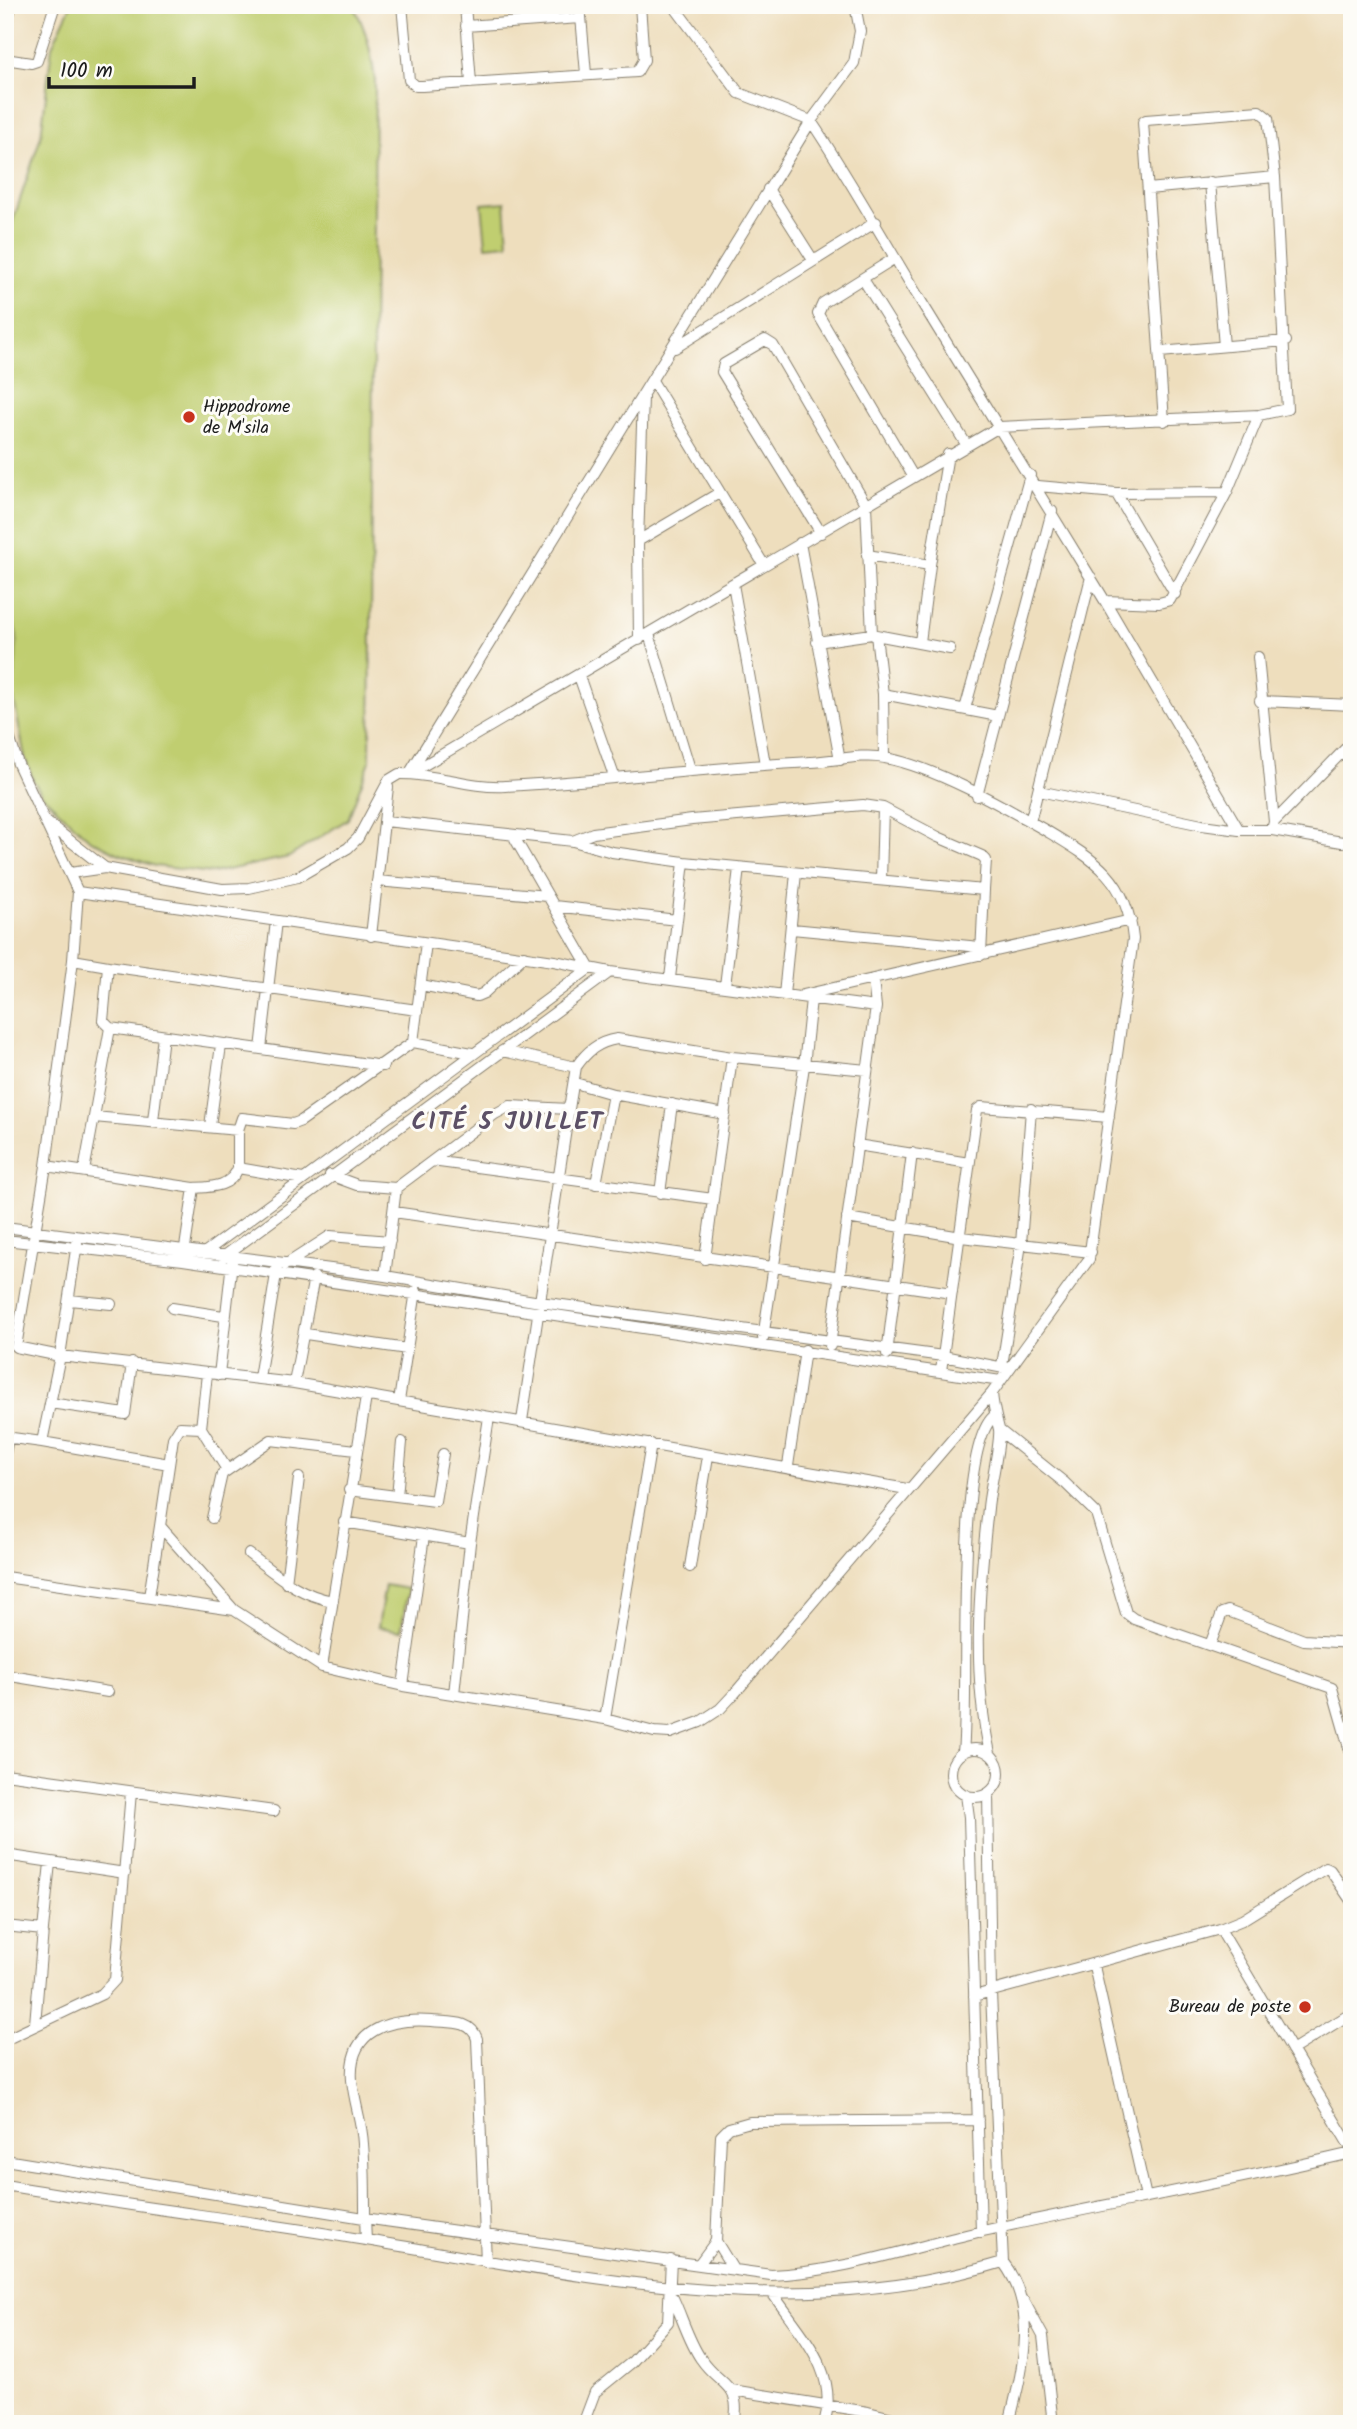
<svg xmlns="http://www.w3.org/2000/svg" width="1357" height="2429" font-family="Kalam,sans-serif">
	<style>
		.green { fill: #c0ce70; stroke: #6e7546; stroke-width: 2 }
		.lines { fill: none; stroke-linecap: round; stroke-linejoin: round }
		.street-casing { stroke: #857d6c; stroke-width: 12 }
		.street { stroke: #fff; stroke-width: 10 }
		.poi-dot { fill: #c8321e; stroke: #fdfcf7; stroke-width: 2.5 }
		.labels { text-anchor: middle; dominant-baseline: central; stroke-width: 6; stroke-linejoin: round; paint-order: stroke }
		.poi-label { font-size: 18px; fill: #1c1c1c; stroke: #fdfcf7; text-anchor: start }
		.district-label { font-size: 24px; font-weight: bold; letter-spacing: 2px; fill: #5c5066; stroke: #fdfcf7 }
	</style>
	<rect width="100%" height="100%" fill="#fdfcf7"/>
	<filter id="ink" filterUnits="userSpaceOnUse"><feTurbulence type="fractalNoise" baseFrequency=".0143" numOctaves="2"/><feDisplacementMap in="SourceGraphic" scale="14" xChannelSelector="R" yChannelSelector="G"/><feConvolveMatrix kernelMatrix="1 2 1 2 8 2 1 2 1" color-interpolation-filters="sRGB"/></filter>
	<filter id="wash" filterUnits="userSpaceOnUse"><feTurbulence type="fractalNoise" baseFrequency=".00686" numOctaves="4" result="noise"/><feDisplacementMap in="SourceGraphic" scale="28" xChannelSelector="R" yChannelSelector="G"/><feGaussianBlur stdDeviation="1.57" result="paint"/><feColorMatrix in="noise" values="0 0 0 0 0 0 0 0 0 0 0 0 0 0 0 0 0 1.4 0 .05"/><feComposite in="paint" operator="in"/></filter>
	<g filter="url(#wash)">
		<rect width="100%" height="100%" fill="#eedebd"/>
		<path class="green" d="M71,5H353C367,30 371,52 375,80L370,761L348,819L289,857L212,873L155,866L117,853L89,839L42,795L33,780L25,758L13,695L17,636L5,590V245L41,136L52,46Z
			M505,202L508,244L486,246L482,204Z
			M385,1585L408,1589L401,1631L378,1627Z"/>
	</g>
	<g filter="url(#ink)">
		<g class="lines">
			<g class="street-casing">
				<path id="street" d="M402,5L409,80L416,86H422L637,72L644,60L640,5
					M465,5L471,83
					M524,5L525,21
					M580,5L586,74
					M673,5L739,93L811,121L854,63L860,31L855,5
					M466,26L580,18
					M5,34L11,5
					M5,59L31,63L37,61L55,5
					M1210,182L1224,346
					M768,189L813,260
					M1148,189L1275,177
					M895,258L823,303L818,314L913,476
					M863,279L966,444
					M675,348L876,222
					M1160,352L1286,341
					M653,382L764,565
					M1164,421L1143,122L1146,120L1259,111L1268,118L1275,177L1287,409L1259,415L999,427L409,774L811,121C850,179 883,239 919,298C981,399 1044,500 1105,601L1159,603L1170,600L1227,492L1259,415
					M1038,486L1116,493L1227,492
					M1116,493L1175,594
					M821,533L722,372L724,364L765,340L773,345L866,505L872,634L876,635L883,694L884,757
					M638,541L719,493
					M800,543L840,760
					M867,555L930,565L948,454
					M733,584L765,764
					M1105,601L1239,830
					M649,634L690,769
					M876,635L950,649
					M639,640L638,541L643,397
					M817,642L872,634
					M920,642L930,565
					M1258,657L1274,822L1272,830
					M579,676L614,776
					M883,694L998,716
					M1260,701L1352,705
					M965,709L1030,475
					M5,725L18,764L78,892L73,960L46,1166L16,1347L60,1356L294,1383L907,1489
					M1039,791L1202,825L1239,830H1272L1342,842L1352,840
					M977,796L1052,511
					M45,821L105,868
					M385,821L573,841L612,852L684,862L984,890L981,955
					M1030,822L1091,577
					M1274,822L1352,742
					M514,837L589,967
					M573,841L593,833L692,820L863,805L883,808L938,837L982,856L986,860L984,890
					M881,880L883,808
					M377,881L547,896
					M78,892L554,961L610,972L876,1007
					M554,906L677,920
					M792,929L980,947
					M371,936L388,787
					M73,960L108,966L103,1021L110,1028L383,1066
					M108,966L417,1010
					M670,978L684,862
					M421,985L477,996L484,993L524,956
					M725,986L739,868
					M784,995L796,873
					M803,995L1131,920
					M413,1042L426,943
					M261,1049L276,921
					M576,1067C587,1051 598,1042 617,1039L732,1057L867,1070
					M575,1083L613,1094L725,1114
					M94,1117L110,1028
					M153,1121L163,1036
					M210,1126L221,1045
					M857,1145L969,1163
					M432,1161L713,1199
					M46,1166L194,1188
					M238,1168V1130L242,1118L293,1124L301,1121L413,1042L472,1053
					M84,1171L94,1117L238,1130
					M330,1175L357,1185L396,1188L495,1114L510,1106L569,1109L576,1067L502,1051
					M596,1184L613,1094
					M660,1193L672,1104
					M394,1212L952,1293
					M847,1218L961,1237L1091,1252
					M5,1227L385,1276L540,1302L943,1356L1009,1369
					M5,1240L183,1260L1001,1381
					M77,1243L60,1356L42,1442L169,1464
					M204,1253L590,968
					M184,1254L194,1188C212,1187 231,1187 238,1168L303,1179
					M223,1257L610,972
					M705,1259L732,1057
					M285,1265L330,1236L390,1241
					M385,1276L396,1188
					M69,1300L111,1304
					M172,1308L223,1316
					M306,1334L407,1349
					M763,1338L804,1066L811,999
					M830,1346L876,1007L873,979
					M887,1354L912,1153
					M1002,1366L1021,1244L1031,1109
					M941,1371L977,1110L981,1107L1109,1117
					M207,1374L201,1428L180,1427L173,1438L160,1526L234,1610
					M219,1375L232,1262
					M259,1378L277,1268
					M294,1383L314,1277
					M399,1401L416,1291
					M50,1403L125,1414L132,1363
					M522,1421L569,1109
					M201,1428L226,1468
					M999,1430L1065,1483L1096,1513L1126,1613L1134,1619L1332,1688L1352,1758
					M5,1437L42,1442
					M5,1454L8,1438
					M788,1466L805,1350
					M349,1490L435,1501L443,1454
					M397,1496L402,1442
					M212,1518L222,1474L271,1440L356,1450
					M344,1522L470,1543
					M249,1554C276,1574 298,1595 333,1601
					M690,1567L708,1456
					M5,1577L234,1610L322,1667L403,1686L605,1719L654,1732L670,1733L700,1722L720,1709L735,1693L992,1393L1089,1259L1133,939C1127,877 1093,859 1045,830C1003,806 932,766 885,758C862,753 835,761 811,762C709,767 607,781 505,786C469,788 434,773 399,774L389,780L358,838L348,848L298,877L249,888L222,889L105,868L70,873
					M286,1583L299,1478
					M149,1597L160,1526
					M1210,1645L1222,1613L1228,1611L1304,1640L1352,1643
					M322,1667L366,1397
					M5,1675L108,1692
					M403,1686L424,1536
					M454,1694L470,1543L489,1417
					M605,1719L651,1444
					M951 1773a24 24 0 1 1 48 0a24 24 0 1 1-48 0Z
					M963,1752C970,1691 954,1453 993,1417
					M990,1753C972,1674 979,1588 988,1508C989,1491 1001,1443 999,1429C996,1417 993,1407 992,1393
					M5,1774L274,1811
					M966,1795L969,1817L981,2232
					M5,1855L125,1873
					M5,1926L43,1930L35,2024
					M1220,1929L1352,2150
					M43,1930L50,1863
					M1094,1966L1146,2197
					M974,1996L1220,1929L1242,1920L1326,1868L1330,1870L1352,1902
					M5,2040L102,1994L115,1980L131,1792
					M1292,2050L1352,2013
					M5,2160L364,2218L771,2275C841,2272 910,2248 978,2232C1103,2205 1228,2182 1352,2153
					M5,2185C125,2206 246,2220 366,2240C576,2275 793,2326 1003,2262L991,1993L988,1793
					M366,2240C364,2208 366,2176 363,2144C362,2122 354,2102 352,2080C348,2029 390,2018 432,2021C449,2023 471,2019 477,2039L486,2262
					M716,2241L733,2269
					M1003,2262C1040,2310 1022,2371 1009,2424
					M699,2264L716,2241L721,2136L729,2128L750,2122L978,2120
					M773,2294C801,2335 840,2372 824,2424
					M673,2298C682,2317 689,2342 701,2359C719,2386 743,2384 734,2424
					M1024,2301L1043,2336L1053,2424
					M732,2390L868,2412L917,2424
					M583,2424L595,2392L632,2362L668,2322L671,2260"/>
			</g>
			<use href="#street" class="street"/>
		</g>
	</g>
	<g class="poi-dot">
		<circle cx="189" cy="417" r="7"/>
		<circle cx="1305" cy="2007" r="7"/>
	</g>
	<g class="labels">
		<g class="poi-label">
			<text x="203" y="407">Hippodrome<tspan x="203" dy="21">de M'sila</tspan></text>
			<text x="1291" y="2007" text-anchor="end">Bureau de poste</text>
		</g>
		<g class="district-label">
			<text x="508" y="1122">CITÉ 5 JUILLET</text>
		</g>
	</g>
	<rect width="1357" height="2429" fill="none" stroke="#fdfcf7" stroke-width="28"/>
	<path d="M49 77v10h145v-10" fill="none" stroke="#1c1c1c" stroke-width="3.5"/>
	<text x="60" y="77" font-size="21" fill="#1c1c1c" stroke="#fdfcf7" stroke-width="5" paint-order="stroke">100 m</text>
</svg>
